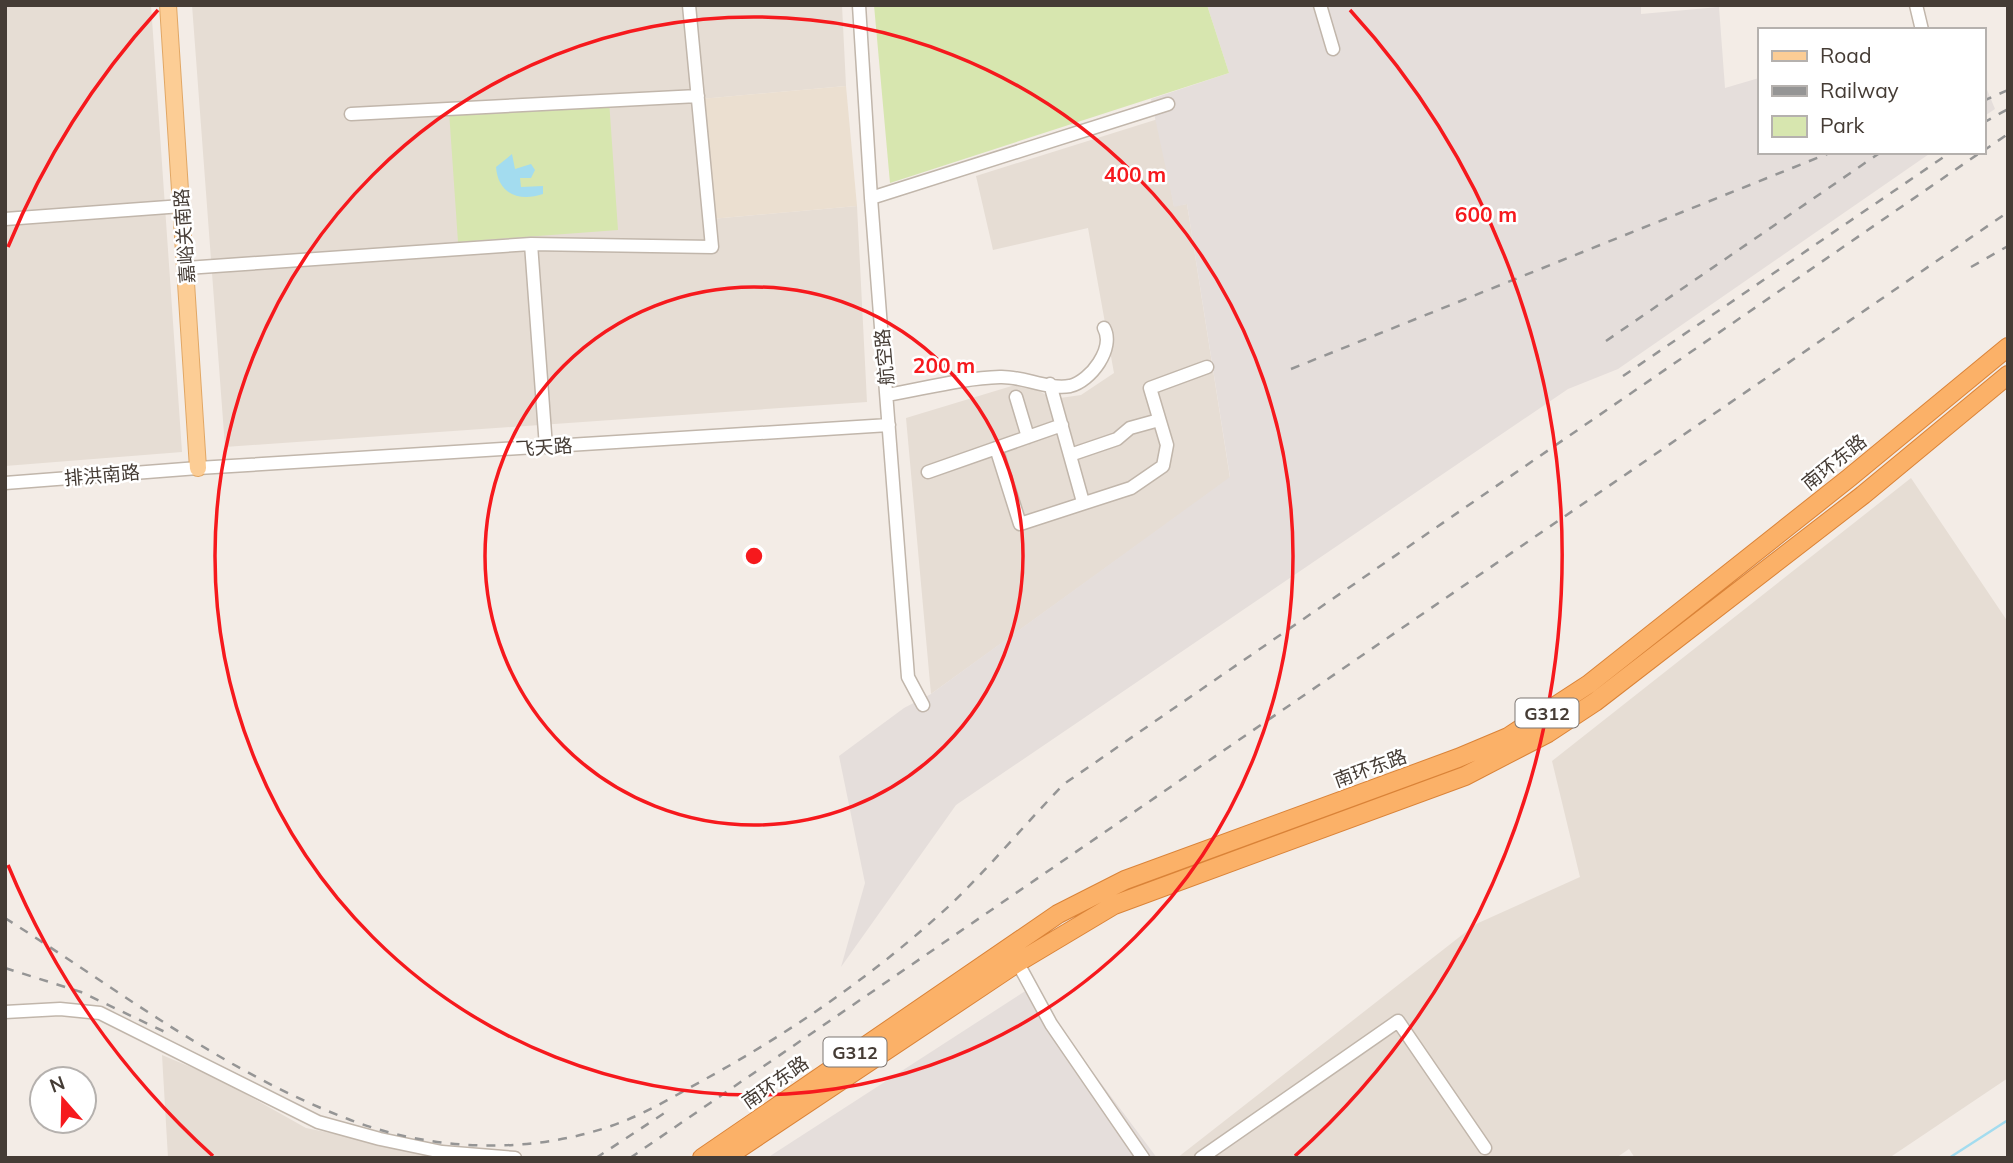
<svg xmlns="http://www.w3.org/2000/svg" width="2013" height="1163" font-family="Mulish,'Noto Sans SC',sans-serif">
	<style>
		.residential { fill: #e6ddd4 }
		.industrial { fill: #e5dedb }
		.education { fill: #ebdfd0 }
		.green { fill: #d7e6af }
		.water { fill: #a3dcef }
		.lines { fill: none; stroke-linecap: round; stroke-linejoin: round }
		.stream { stroke: #a3dcef; stroke-width: 2.5 }
		.minor-casing { stroke: #c1b6ab; stroke-width: 15 }
		.major-casing { stroke: #e1a765; stroke-width: 18 }
		.highway-casing { stroke: #da8338; stroke-width: 20 }
		.minor { stroke: #fff; stroke-width: 12 }
		.major { stroke: #fccd95; stroke-width: 16 }
		.highway { stroke: #fbb168; stroke-width: 18 }
		.rail { stroke: #959595; stroke-width: 2.5; stroke-dasharray: 9 9; stroke-linecap: butt }
		.ring { fill: none; stroke: #f6191d; stroke-width: 3.5 }
		.labels { text-anchor: middle; dominant-baseline: central; stroke-width: 5; stroke-linejoin: round; paint-order: stroke }
		.shield { fill: #fff; stroke: #7d7672; stroke-width: 2 }
		.shield-label { font-size: 18px; font-weight: bold; fill: #453c35 }
		.street-label { font-size: 19px; fill: #453c35; stroke: #fff }
		.centre { fill: #f6191d; stroke: #fff; stroke-width: 3.5 }
		.ring-label { font-size: 21px; text-anchor: middle; font-weight: bold; fill: #f6191d; stroke: #fff; stroke-width: 5; stroke-linejoin: round; paint-order: stroke }
	</style>
	<rect width="100%" height="100%" fill="#f3ece6"/>
	<path class="residential" d="M5,5H151L182,452L5,466Z
		M192,5H842L846,86L701,99L711,219L857,206L867,402L225,447Z
		M1158,119L1174,206L1187,204L1230,478L931,694L906,418L1015,385H1029L1053,399L1081,395L1114,373L1088,228L993,250L976,176Z
		M1911,478L2008,622V1078L1889,1158H1635L1629,1149L1616,1158H1177L1476,924L1580,877L1552,761Z
		M162,1055L217,1078L306,1128L453,1158H168Z"/>
	<path class="industrial" d="M1207,5H1641V14L1719,7L1725,88L1759,78V152H1932L1618,369L1568,389L956,805L841,967L865,883L839,756L904,708L931,694L1230,477L1187,204L1174,207L1151,99L1229,73Z
		M1983,80L1995,109L1983,117Z
		M1030,988L1157,1158H767Z"/>
	<path class="education" d="M846,86L857,206L711,219L700,99Z"/>
	<path class="green" d="M874,5H1207L1229,73L890,183Z
		M609,100L618,230L458,242L449,111Z"/>
	<path class="water" d="M512,154L515,169L531,164L535,170L531,178H520L521,187L543,186V194C519,202 498,194 496,167Z"/>
	<g class="lines">
		<path class="stream" d="M1949,1158L2008,1120"/>
		<g class="minor-casing">
			<path id="minor" d="M859,5L871,198L908,677L923,705
				M1320,5L1333,49
				M1916,5L1922,30
				M351,114L698,96
				M871,198L1168,104
				M5,219L182,206
				M531,244L712,247L689,5
				M186,268L531,244L546,447
				M1050,384L1083,502
				M887,395C923,389 963,378 1000,377C1023,376 1048,390 1070,386C1091,381 1115,348 1104,328
				M1016,397L1028,437
				M996,448L1020,524L1131,488L1163,466L1167,445L1150,388L1207,367
				M1070,455L1117,439L1130,428L1159,420
				M928,472L1062,425
				M5,483L198,468L889,425
				M1014,956L1051,1024L1143,1158
				M5,1012L60,1009L100,1013L318,1122L380,1139L442,1152L515,1158
				M1201,1158L1398,1021L1485,1148"/>
		</g>
		<g class="major-casing">
			<path id="major" d="M168,5L198,468"/>
		</g>
		<g class="highway-casing">
			<path id="highway" d="M702,1158L1058,914L1125,880L1458,758L1508,737L1589,684L1849,478L2008,347
				M725,1158L1017,963L1114,905L1465,776L1548,733L1595,702L1863,495L2008,375"/>
		</g>
		<use href="#minor" class="minor"/>
		<use href="#major" class="major"/>
		<use href="#highway" class="highway"/>
		<path class="rail" d="M1983,101L2008,90
			M1983,123L2008,109
			M1983,151L2008,134
			M1971,267L2008,246
			M1606,341L1881,152
			M1291,369L1832,152
			M1623,376L1951,152
			M5,918C117,989 224,1072 348,1119C430,1151 528,1155 611,1126C643,1115 671,1098 700,1082C790,1033 874,975 949,906C989,868 1025,824 1064,784L1981,152
			M5,968L81,992L165,1032
			M596,1158L669,1110
			M630,1158L2008,212"/>
	</g>
	<g class="ring">
		<circle cx="754" cy="556" r="269"/>
		<circle cx="754" cy="556" r="539"/>
		<path d="M213 1156A808 808 0 0 1 8 865M8 247A808 808 0 0 1 158 10M1350 10A808 808 0 0 1 1295 1156"/>
	</g>
	<g class="labels">
		<g class="shield">
			<rect x="1515.5" y="698.5" width="63" height="29" rx="5"/>
			<rect x="823.5" y="1037.5" width="63" height="29" rx="5"/>
		</g>
		<g class="shield-label">
			<text x="1547" y="713">G312</text>
			<text x="855" y="1052">G312</text>
		</g>
		<g class="street-label">
			<text transform="translate(184 236) rotate(-94)">嘉峪关南路</text>
			<text transform="translate(884 357) rotate(-95)">航空路</text>
			<text transform="translate(544 447) rotate(-4)">飞天路</text>
			<text transform="translate(1834 462) rotate(-39)">南环东路</text>
			<text transform="translate(102 475) rotate(-5)">排洪南路</text>
			<text transform="translate(1370 768) rotate(-20)">南环东路</text>
			<text transform="translate(775 1082) rotate(-35)">南环东路</text>
		</g>
	</g>
	<circle cx="754" cy="556" r="10" class="centre"/>
	<g class="ring-label">
		<text x="1135" y="182">400 m</text>
		<text x="1486" y="222">600 m</text>
		<text x="944" y="373">200 m</text>
	</g>
	<rect width="2013" height="1163" fill="none" stroke="#453c35" stroke-width="14"/>
	<rect x="1758" y="28" width="228" height="126" fill="#ffffff" stroke="#b5b1ae" stroke-width="2"/>
	<rect x="1772" y="51" width="35" height="10" fill="#fccd95" stroke="#b5b1ae" stroke-width="2"/>
	<text x="1820" y="63" font-size="21" fill="#453c35">Road</text>
	<rect x="1772" y="86" width="35" height="10" fill="#959595" stroke="#b5b1ae" stroke-width="2"/>
	<text x="1820" y="98" font-size="21" fill="#453c35">Railway</text>
	<rect x="1772" y="116" width="35" height="21" fill="#d7e6af" stroke="#b5b1ae" stroke-width="2"/>
	<text x="1820" y="133" font-size="21" fill="#453c35">Park</text>
	<g transform="translate(63 1100) rotate(340)"><circle r="33" fill="#ffffff" stroke="#b5b1ae" stroke-width="2"/>
	<path d="M0-5L12 26L0 18L-12 26Z" fill="#f6191d"/>
	<text y="-10" font-size="19" font-weight="bold" text-anchor="middle" fill="#453c35">N</text>
	</g>
</svg>
